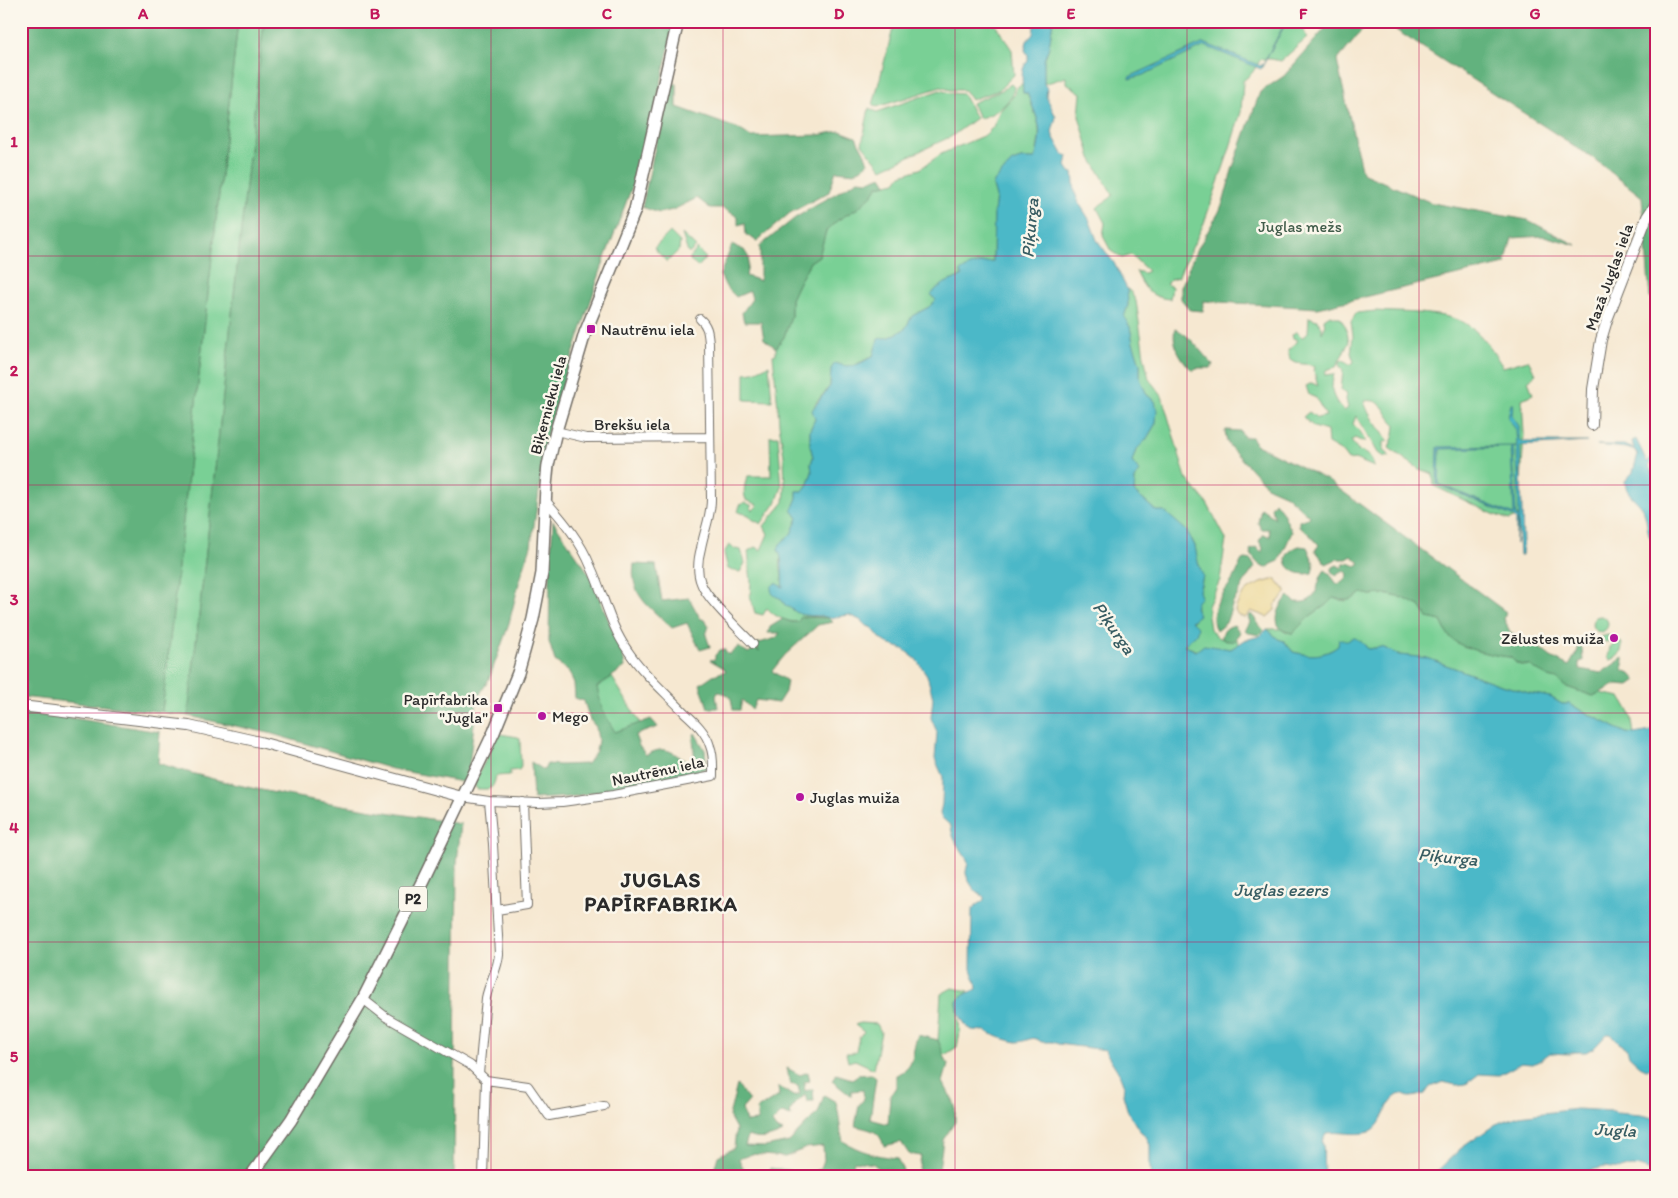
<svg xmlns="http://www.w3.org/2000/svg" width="1678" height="1198" font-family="Itim,sans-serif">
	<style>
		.green { fill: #79d095; stroke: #527e60 }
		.forest { fill: #62b27e; stroke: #466e54 }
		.sand { fill: #eeda9e; stroke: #8c8264 }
		.water { fill: #4cb8c8; stroke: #3c727a; fill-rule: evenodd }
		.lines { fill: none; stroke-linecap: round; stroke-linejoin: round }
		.street-casing { stroke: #726d65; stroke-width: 10 }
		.secondary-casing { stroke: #726d65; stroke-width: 12 }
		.primary-casing { stroke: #726d65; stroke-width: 14 }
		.street { stroke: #fff; stroke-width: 8 }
		.secondary { stroke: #fff; stroke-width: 10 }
		.primary { stroke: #fff; stroke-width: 11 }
		.grid { fill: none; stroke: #c2185b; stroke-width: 1; stroke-opacity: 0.55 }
		.poi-dot { fill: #b5179e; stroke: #fbf7ec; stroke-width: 2 }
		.labels { text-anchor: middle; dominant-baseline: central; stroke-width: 5; stroke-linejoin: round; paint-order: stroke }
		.shield { fill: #fbf7ec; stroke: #696865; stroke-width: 1 }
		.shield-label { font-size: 15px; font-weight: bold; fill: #2b2b2b }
		.park-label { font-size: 16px; fill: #425d4b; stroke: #fbf7ec }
		.street-label { font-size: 16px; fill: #2b2b2b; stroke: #fbf7ec }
		.poi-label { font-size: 16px; fill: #2b2b2b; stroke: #fbf7ec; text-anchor: start }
		.water-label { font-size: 18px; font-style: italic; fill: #375c62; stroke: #fbf7ec }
		.district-label { font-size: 21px; font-weight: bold; letter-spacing: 1px; fill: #2b2b2b; stroke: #fbf7ec }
		.neatline { fill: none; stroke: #c2185b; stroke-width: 2 }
		.grid-label { font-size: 16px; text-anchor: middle; font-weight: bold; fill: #c2185b }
	</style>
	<rect width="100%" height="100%" fill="#fbf7ec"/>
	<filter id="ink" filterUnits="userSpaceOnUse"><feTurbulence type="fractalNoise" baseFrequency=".02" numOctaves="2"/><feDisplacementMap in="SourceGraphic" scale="10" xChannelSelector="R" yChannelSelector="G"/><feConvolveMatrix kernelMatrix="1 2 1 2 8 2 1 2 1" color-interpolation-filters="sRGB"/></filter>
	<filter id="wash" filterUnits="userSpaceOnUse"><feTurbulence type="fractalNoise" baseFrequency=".0096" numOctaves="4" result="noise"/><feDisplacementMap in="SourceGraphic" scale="20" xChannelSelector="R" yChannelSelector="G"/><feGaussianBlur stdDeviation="1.12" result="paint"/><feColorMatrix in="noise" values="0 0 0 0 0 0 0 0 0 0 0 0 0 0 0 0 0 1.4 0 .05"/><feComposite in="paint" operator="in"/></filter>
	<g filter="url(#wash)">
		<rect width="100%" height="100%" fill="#f6e8d1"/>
		<path class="green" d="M238,21H264L188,716L162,712Z
			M895,21H993L1012,50L1014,75L999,90L971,100L964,90H950L941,87L877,107L873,105Z
			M1053,21H1300L1307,38L1281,61L1271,59H1261L1252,73L1243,81L1241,112L1228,154L1204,223L1178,277L1171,279L1166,284L1172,287L1170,299C1151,298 1143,288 1136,271L1144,273L1148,271L1131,255L1122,258L1111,251L1103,236L1105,223L1097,208C1102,202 1110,200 1113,195L1091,158L1079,116L1081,93L1066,83V77L1044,84V60L1049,47Z
			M1023,83V93H1027C1039,124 1043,125 1035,159H1021L1012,162L994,182L993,186L996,197L994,212L993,262L976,263L962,276L945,283L936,300L929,307L912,316L905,329L890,337L879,339L873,356L853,366L831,369L830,386L815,404V419L810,430V445L813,457L811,464L812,472L808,484L803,491H797V498L792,510L798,518L791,534L780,544C781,553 780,561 781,569C782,582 784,585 780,598L786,606C795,608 798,614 809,616C816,618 822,614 829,618L801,617L798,622C786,622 775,617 767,608L763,615L755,613L750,596L751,582L748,551L756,547L761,550L768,534L764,526L784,502L785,490L784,456L779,424L778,408L773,355L776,354V348L784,337L791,316V299L798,284L810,262L819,256L826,231L838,220L858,208L872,195L878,186L896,182L901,175L920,169L941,154L985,135L993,127L999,112L1015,94L1016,88Z
			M1011,84L1014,87C1013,102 993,116 979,118L972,103L1002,90Z
			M940,90L950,93L963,94L976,118L952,136L882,169L862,144L869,108L877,112Z
			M670,232L680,242L679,250L667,262L654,248Z
			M682,234L696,247L690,253H688Z
			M697,249L706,258L698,267L690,261V258Z
			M1127,289L1130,291L1136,301L1144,356L1149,379L1162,396L1186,478L1207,503L1226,539L1220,580L1208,606V616L1210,629L1217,637L1227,640L1234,641L1237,639L1239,644L1231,649L1197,651L1184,645L1196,611C1194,600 1201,590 1202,580C1203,573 1199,568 1197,561C1196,556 1196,551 1195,546C1189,530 1175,523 1164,511H1156L1134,492L1135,479L1139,471L1132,462L1136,450L1146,440L1156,423L1155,401L1147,395L1140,379V364L1133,343L1130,327L1124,317L1128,305Z
			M1376,311C1401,313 1448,311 1468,325C1483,335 1493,352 1503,367L1528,360L1536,374L1528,381L1533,394L1522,399L1524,434L1519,516L1509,520L1493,514L1434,486L1433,474L1419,469L1389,448L1394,435L1395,424C1383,412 1384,398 1364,401C1369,418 1378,426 1388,440L1384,442V449L1390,457L1382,456L1378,453L1356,416L1353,424L1360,431L1365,441H1361L1355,438L1351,441L1359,451C1367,453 1373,459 1374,467L1355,459L1348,460L1342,452L1328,444L1327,431L1314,427L1303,417L1309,412L1317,418L1326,416L1316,398L1309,395L1306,386L1312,383L1318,386L1314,371L1315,367C1307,362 1298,366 1290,360L1288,350L1293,346L1297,340L1293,338L1292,335L1296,331L1302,337L1305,336L1308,332L1309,317L1317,320L1322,327V333L1325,327L1324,319L1330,315L1340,318L1346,327L1349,342L1336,367L1326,370L1325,375L1334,374C1330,391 1332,398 1344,411L1348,408L1346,399L1347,394L1341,391L1343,370L1339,365L1341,360H1344L1350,365L1354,362L1351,353L1353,336L1351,322L1356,313Z
			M769,365L772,401L745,400V373L754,372Z
			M770,436H778L782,487L776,503L761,524L752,519L749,515L738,512L740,505L745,502L752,506L750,508L753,510L758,505L746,500C743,493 744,484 748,476H771Z
			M729,545L735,549L741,550L745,563L740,572L728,569L724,553Z
			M1361,592L1370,595L1385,594L1403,598L1420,606L1428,618L1441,621C1444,627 1447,634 1451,638C1460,649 1497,656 1510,657L1517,664L1524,666L1530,665L1549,677L1557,679L1564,686L1593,696L1600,693L1621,697L1631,715L1634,734L1626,733L1569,704H1562L1550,697L1529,693L1498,684L1427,658L1399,655L1382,647L1368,649L1362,642L1348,641L1332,650L1320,655H1306L1293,652L1284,641L1278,639L1267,629H1281L1285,632L1293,633L1310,616L1326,605L1333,598L1346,601Z
			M1592 624a8 8 0 1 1 16 0a8 8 0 1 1-16 0Z
			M1607,635L1615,637L1616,638C1610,642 1603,644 1598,638Z
			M1617,641L1622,643C1623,651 1618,659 1610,660L1608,657L1610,647Z
			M612,677L640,723L614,733L601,710L596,687Z
			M500,734L518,737L520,739L521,767L519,770L510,771V775L496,776C493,791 490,789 477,789L475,787V781L496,739Z
			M952,988L969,991L960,998L957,1002L960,1032L957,1047L943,1056L938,1040L941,994Z
			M860,1023L877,1024L881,1032L874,1069L855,1060L848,1062L846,1053H852L856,1051L859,1037L864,1032L855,1025Z"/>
		<path class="forest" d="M21,21H238L162,712L21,697Z
			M264,21H675L645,153L605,258L548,430L531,546L519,583L508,627L489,679L477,699L467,783L392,769L269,733L188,716Z
			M1327,21H1370L1337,61L1362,173L1432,203L1528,220L1576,245L1544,236L1512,238L1505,264L1318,308L1203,301V311L1190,310L1181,299V287L1194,255L1219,212L1224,200L1232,170L1260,92L1284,76L1328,25Z
			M1382,21H1657V292L1650,298L1642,197L1593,158Z
			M669,83L677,84V107L739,129L751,137L818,135L840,131L856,137C860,147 866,153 868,163L855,173L836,171L829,192L790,213L757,241L746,235L745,223L738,225V217L723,208H710L697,198L673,210L659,213L642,207Z
			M882,176L887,184L878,186L872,195L858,208L838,220L826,231L819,256L810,262L798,284L791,299V316L784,337L776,348L764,339L761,322H744L742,313L752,299L750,291L736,297L726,287L720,275L732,245L744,250L749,258L746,276L760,281V246L795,218L858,180L868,181Z
			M1175,329C1192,335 1200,353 1213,364L1211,368H1196L1193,371C1182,361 1171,344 1175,329Z
			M1226,430L1240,431L1244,437H1252L1255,444L1327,480L1506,612L1504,619L1510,632L1537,646L1551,657L1569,666L1577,652L1579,646L1582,648L1583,661L1579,662L1580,669L1601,673L1623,658V670L1630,673L1636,680L1629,685L1617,684L1593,696L1564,686L1557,679L1549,677L1534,669L1530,665C1521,666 1517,664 1510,657C1497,656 1460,649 1451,638C1447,634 1444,627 1441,621L1428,618L1420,606L1403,598L1385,594L1370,595L1362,593C1350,602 1347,601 1333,598L1326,605L1310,616L1293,633C1269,631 1276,608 1289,596L1295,602C1321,605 1314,583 1325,570L1329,573L1337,584C1343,583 1347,580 1348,574L1345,571L1335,575L1331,571L1333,567L1337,565L1342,568L1344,564L1349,563L1356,566L1360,563L1352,556L1347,559H1337L1326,564L1315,550L1319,545L1308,533L1299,527V521L1310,517L1308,515L1286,495L1268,487L1231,448L1227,442L1225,432Z
			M1275,502L1282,511L1292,532L1279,561L1272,564L1267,568C1259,567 1251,557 1250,550L1256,547L1262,552L1263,548L1259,541L1264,534L1270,537L1269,529H1261L1258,523L1261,508L1275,518L1271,508Z
			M553,521L590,575L623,655L625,667L597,687L602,709L615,732L651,719L658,727L635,735L639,746L646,755C672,741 673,759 695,763L693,738L695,733L705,750L707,768L694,773L570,797L533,799L531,762L544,770L547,764L560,765L587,764L596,751L598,740L596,727L590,720L584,701L575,698L574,683L569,672L555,661L549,642L550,570Z
			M1299,546L1307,547L1314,563L1312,573C1291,579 1273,556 1299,546Z
			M1246,559L1251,560L1255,567L1247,578L1233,603L1226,623L1216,631C1205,608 1227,592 1236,574C1239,569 1239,564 1242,560Z
			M634,564L656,565L662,601L689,598L700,618L706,621L709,626L706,635L710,647L700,650L687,623L672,628C651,608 629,596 634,564Z
			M1251,614C1256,619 1258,625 1264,630L1259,635L1249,633L1245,630L1250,622L1248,617Z
			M801,617L829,618L833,622L818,625L785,655L772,671L787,681L785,692L778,703L756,700L752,710L742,700L740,710H733C731,698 732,694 718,692L716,696L718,708H708L700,684L713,675L726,671L722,667L710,660L715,659V655L720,650L724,649L727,654H730L738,647L749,653L754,647L759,652L756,644L776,638L780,633H768L770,627L783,619L791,622H798Z
			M1234,625L1240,632C1234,641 1236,644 1222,639C1221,631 1227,627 1234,625Z
			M21,710L160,732L158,763C256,795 360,807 461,824L457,863L454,1177H21Z
			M918,1035L938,1040L948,1065L943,1082L955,1105V1122L943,1140L938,1177H927L926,1171L924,1174L918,1173L921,1156L909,1154L901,1142L884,1146C879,1130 871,1130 855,1126L859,1105L864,1099L863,1090L851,1091V1096L832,1081L836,1074L852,1079L858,1075L871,1074L876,1078L870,1119L888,1124L890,1096L896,1087V1075C918,1067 910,1052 918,1035Z
			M787,1068L800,1075L808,1072L810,1081L804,1082L805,1091L813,1089L814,1101H807L805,1095L797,1102L790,1111L791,1116L782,1113L772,1123L776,1129L783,1132C770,1138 761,1141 748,1136L745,1146L765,1147L789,1142L811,1119L818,1113L824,1095L836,1102C840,1115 839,1128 843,1141C860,1152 877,1156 897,1158L906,1177H885L874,1164L854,1161L851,1173L839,1172L844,1177H806L821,1168L824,1160L823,1146L806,1148L785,1157L752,1154L739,1159L747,1177H712L718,1156L734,1148L736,1129L729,1116L737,1085L749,1101L742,1109L746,1122L758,1121L757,1109L779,1096L778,1086L793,1096L800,1094L798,1086L790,1084Z
			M770,1168L795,1171L805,1177H768Z"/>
		<path class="sand" d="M1276,579L1287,592L1275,605V610L1267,617L1251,611L1245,618L1238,615L1235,611C1241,589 1255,584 1276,579Z"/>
		<path class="water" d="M1035,21H1053L1049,47L1044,60V84L1047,88L1046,96L1056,117L1052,132L1053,136L1063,154L1068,156L1066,166L1070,172L1073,173L1075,193L1079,203L1089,219L1097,240L1114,263L1127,289L1128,305L1124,317L1130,327L1133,343L1140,364V379L1147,395L1155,401L1157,410L1156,423L1146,440L1136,450L1132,462L1139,471L1135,479L1134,492L1156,511H1164L1187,531L1195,546L1198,562L1203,576L1199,591L1201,597C1195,603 1193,608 1199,615L1191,621L1198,628L1196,634L1184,645L1196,651L1204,645L1231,649L1245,640L1260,636L1267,629L1278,639L1284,641L1293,652C1309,656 1324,657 1338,646L1339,639L1348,641L1353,637L1362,642L1368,649L1382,647L1399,655L1427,658L1498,684L1529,693L1550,697L1562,704H1569L1626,733L1634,734L1657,730V1067L1646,1069L1640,1066L1629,1056L1627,1048L1619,1043L1611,1034H1607L1595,1047L1586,1052H1574L1570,1054L1550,1053L1539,1061L1533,1064L1521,1063L1499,1075L1479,1074L1466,1084L1456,1085L1443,1082L1430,1087L1425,1094C1420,1095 1414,1097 1410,1097C1406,1097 1403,1093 1398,1095C1384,1102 1385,1126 1369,1132C1355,1136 1340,1131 1326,1133L1322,1141C1326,1154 1319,1168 1330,1177H1148L1151,1172L1150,1168V1145L1146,1136L1139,1130L1128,1112L1123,1095L1124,1086L1119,1073L1107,1054L1106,1050L1058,1044L1053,1042H1041C1033,1034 1027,1042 1017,1042C1010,1041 990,1035 986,1031L972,1030L966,1026L959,1014L957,1002C962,994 969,993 977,989C977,981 973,977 971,969L972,910L975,906L984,900V897C982,895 980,895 978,893C974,891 966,877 966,873C966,867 970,863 966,858C959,847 952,839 951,826L941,817L940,813L942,804L943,777L935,759L937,732L931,718L933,698L927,675L916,659L903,649L891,645L882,640L872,628L865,625L860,620L849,615L829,618C821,614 810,617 800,614C794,612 792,608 786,606L780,598C773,596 771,593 771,587L775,583L783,587C781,576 784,559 778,550L780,544L791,534L798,518L792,510L797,498V491H803L808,484L812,472L811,464L813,457L810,445V430L815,419L812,410L830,386L831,369L835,363C851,369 858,365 873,356L878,339L890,337L905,329L912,316L929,307L936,300L931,295L935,290L945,283L962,276L960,272C971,264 981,263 993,262L994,212L996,197L993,186L994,182L1012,162L1021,159H1035C1044,127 1039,123 1027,93H1023C1023,81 1019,70 1028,61V55L1025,50L1027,41L1033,34Z
			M1286,21H1287L1261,69L1205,46L1143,75L1129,79V77L1204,43L1261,66L1264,62Z
			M1511,404H1513L1512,416L1519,426V440L1521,442H1587L1520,446L1523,545L1522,555H1520L1518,519L1516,544V519L1514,517L1437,484L1438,447L1517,446L1516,430L1508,418ZM1511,447L1514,515L1439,484L1440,449ZM1513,447L1517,448L1519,518L1516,516Z
			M1636,439L1647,462L1657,453V456L1649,466L1657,481V546C1645,536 1649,523 1643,510C1637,498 1625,495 1625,481L1633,472L1638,454L1636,451L1626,448L1597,445H1624L1634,449L1632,441Z
			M1576,1109L1614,1111L1616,1113L1641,1115L1657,1119V1174L1641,1167L1631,1166L1621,1169L1605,1167L1560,1177H1431L1460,1149L1496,1124L1519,1116Z"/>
	</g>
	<g filter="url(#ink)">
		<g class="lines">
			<g class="street-casing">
				<path id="street" d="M700,319C708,326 708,333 709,343L711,499C711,517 704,531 701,548C698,559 697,573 701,583C706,599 740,630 753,644
					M556,431L586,438L710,437
					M462,797L489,801L538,803L562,802L613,795L713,776C713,766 714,755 710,746C706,732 695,722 685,713C666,693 643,674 628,651C610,626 604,595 591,567C581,542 564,521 546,501
					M497,910L527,905L523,802
					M363,999L386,1017L470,1065L486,1080L528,1086L549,1116L604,1106
					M479,1074L486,998C489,982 498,970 499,954L493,844L489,801
					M483,1177L486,1080"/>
			</g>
			<g class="secondary-casing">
				<path id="secondary" d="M1592,425L1593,389L1601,340L1607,320L1647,217L1657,202
					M21,706L189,726L260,742L462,797"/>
			</g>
			<g class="primary-casing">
				<path id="primary" d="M250,1177L291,1120L363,999L423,880L494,732L518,673L533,619L542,573L546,486L548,465L556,431L585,333L635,210L678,21"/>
			</g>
			<use href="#street" class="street"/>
			<use href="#secondary" class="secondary"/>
			<use href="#primary" class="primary"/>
		</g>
	</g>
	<path class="grid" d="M259,21V1177M491,21V1177M723,21V1177M955,21V1177M1187,21V1177M1419,21V1177M21,256H1657M21,485H1657M21,713H1657M21,942H1657"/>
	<g class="poi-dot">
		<rect x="586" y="324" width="10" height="10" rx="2.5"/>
		<circle cx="1614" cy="638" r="5"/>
		<rect x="493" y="703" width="10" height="10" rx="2.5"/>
		<circle cx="542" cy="716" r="5"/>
		<circle cx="800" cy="797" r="5"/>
	</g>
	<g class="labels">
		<rect class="shield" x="399" y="886.5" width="28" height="25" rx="4"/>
		<g class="shield-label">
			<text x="413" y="899">P2</text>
		</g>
		<g class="park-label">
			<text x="1300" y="226">Juglas mežs</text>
		</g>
		<g class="street-label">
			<text transform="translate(1609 277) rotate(-70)">Mazā Juglas iela</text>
			<text transform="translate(548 405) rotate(-75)">Biķernieku iela</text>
			<text x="632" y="424">Brekšu iela</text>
			<text transform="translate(658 771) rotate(-12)">Nautrēnu iela</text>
		</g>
		<g class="poi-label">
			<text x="601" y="329">Nautrēnu iela</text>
			<text x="1604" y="638" text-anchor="end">Zēlustes muiža</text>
			<text x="488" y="699" text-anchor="end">Papīrfabrika<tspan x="488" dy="18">"Jugla"</tspan></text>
			<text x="552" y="716">Mego</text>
			<text x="810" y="797">Juglas muiža</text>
		</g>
		<g class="water-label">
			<text transform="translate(1030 228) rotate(-85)">Piķurga</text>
			<text transform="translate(1114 628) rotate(55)">Piķurga</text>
			<text transform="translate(1448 857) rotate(6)">Piķurga</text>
			<text x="1281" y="890">Juglas ezers</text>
			<text transform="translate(1615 1130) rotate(3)">Jugla</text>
		</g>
		<g class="district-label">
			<text x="661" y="879">JUGLAS<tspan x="661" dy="24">PAPĪRFABRIKA</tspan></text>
		</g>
	</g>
	<rect width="1678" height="1198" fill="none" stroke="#fbf7ec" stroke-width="55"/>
	<rect x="28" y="28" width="1622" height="1142" class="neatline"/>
	<g class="grid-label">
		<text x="143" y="19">A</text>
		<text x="375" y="19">B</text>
		<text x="607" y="19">C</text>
		<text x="839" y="19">D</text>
		<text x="1071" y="19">E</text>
		<text x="1303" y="19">F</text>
		<text x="1535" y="19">G</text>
		<text x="14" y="147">1</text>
		<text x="14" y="376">2</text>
		<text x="14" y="605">3</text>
		<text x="14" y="833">4</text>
		<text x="14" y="1062">5</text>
	</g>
</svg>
